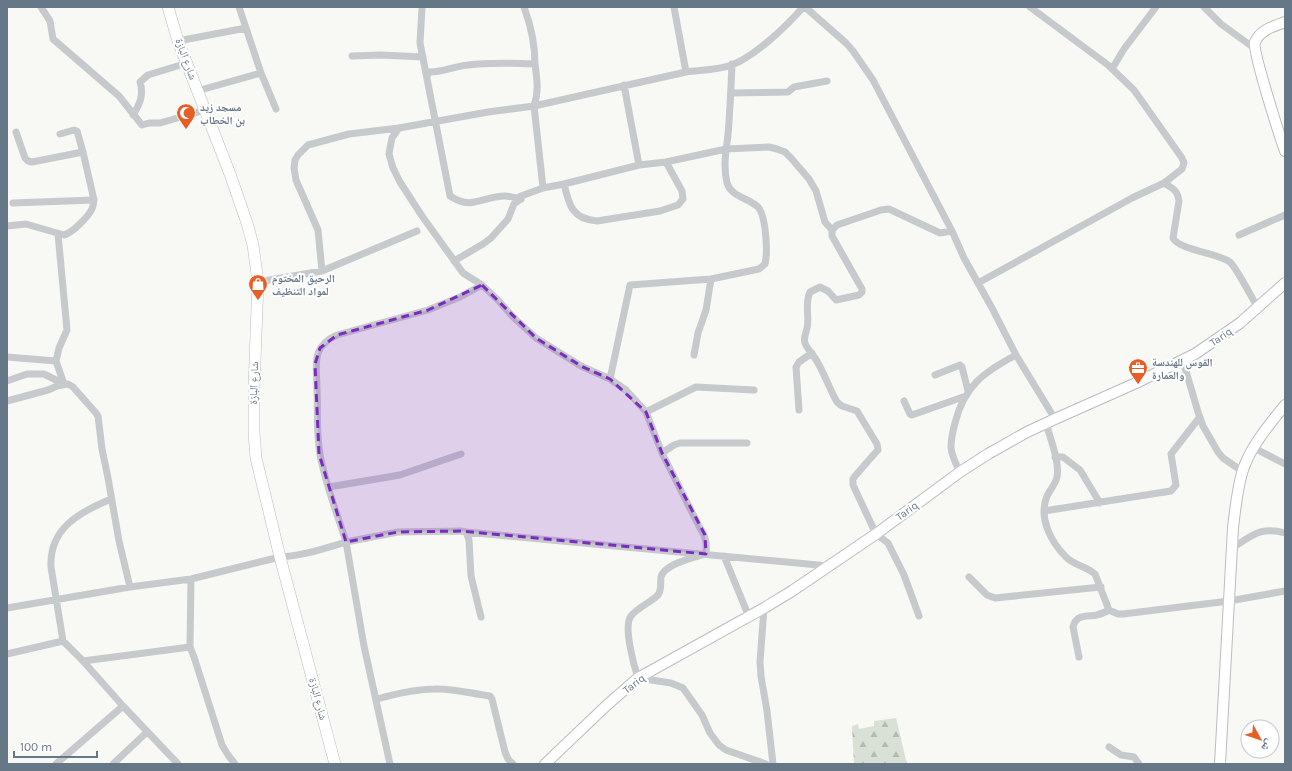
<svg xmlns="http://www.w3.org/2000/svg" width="1292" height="771" font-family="Karla,'Noto Naskh Arabic',sans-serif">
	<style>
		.forest { fill: url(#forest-firs) }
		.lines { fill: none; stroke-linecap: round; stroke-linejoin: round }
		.secondary-casing { stroke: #b8bdc2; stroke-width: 12 }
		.primary-casing { stroke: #b9bdc1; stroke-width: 12 }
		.street { stroke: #c6cacd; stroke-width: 7 }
		.secondary { stroke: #fff; stroke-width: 10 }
		.primary { stroke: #fff; stroke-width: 11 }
		.marked { fill: #7b2cbf; fill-opacity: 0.2; stroke: #7b2cbf; stroke-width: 3; stroke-dasharray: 8 5; stroke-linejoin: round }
		.labels { text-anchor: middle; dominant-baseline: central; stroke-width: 4; stroke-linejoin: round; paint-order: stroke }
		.street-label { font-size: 11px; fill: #667787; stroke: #fff }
		.poi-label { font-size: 11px; font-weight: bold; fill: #667787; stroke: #fff; text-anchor: start }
	</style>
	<defs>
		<pattern id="forest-firs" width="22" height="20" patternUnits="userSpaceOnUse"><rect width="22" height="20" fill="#d9e0d6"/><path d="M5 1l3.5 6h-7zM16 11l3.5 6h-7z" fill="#b4bab3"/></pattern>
	</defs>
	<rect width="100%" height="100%" fill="#f8f8f5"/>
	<path class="forest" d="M896,718L907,764H854L852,726L858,724L859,729L874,726V721Z"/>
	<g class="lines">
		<g class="secondary-casing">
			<path id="secondary" d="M1285,22C1274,26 1260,30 1255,42C1252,50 1280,137 1285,151
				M545,764L607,705L638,678L764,608L792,591L876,534L960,472L988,454L1027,432L1055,419L1136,383L1195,354L1240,323L1285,283
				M1220,764L1233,528C1235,510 1237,491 1242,473C1249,448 1269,425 1285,405"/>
		</g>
		<g class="primary-casing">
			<path id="primary" d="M168,7L178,41L230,174L247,223L253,245L258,282L254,387V433L256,458L280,557L335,764"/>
		</g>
		<path class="street" d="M41,7L50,21L53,39L119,96L142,125L149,123H160L205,110
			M239,7L261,73L276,109
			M422,7L420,43L450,196C473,211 482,196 505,196C510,196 516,198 521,199
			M524,7C531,26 535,44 535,64
			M674,7L686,72C701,70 718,70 732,65C755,56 787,26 803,7
			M805,7L846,43L853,51L873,80L952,231L964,258L992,308L1016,355L1055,419
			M1030,7L1108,65L1134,90L1182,158L1184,163L1182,169L1164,183
			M1204,7L1221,24L1254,48
			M178,41L246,28
			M352,56L381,55L423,57
			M1112,69L1124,49L1156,7
			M624,85L639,165
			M197,91L261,73
			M731,93L788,92L794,87L827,81
			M133,115C140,104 144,94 140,82L148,75L187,63
			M399,128L392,138L390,148L389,154L393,168L400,182L422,216L463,273L482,285L498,300L513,317L536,338L581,366L610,379L626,390L637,402L646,412L662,453L700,528C706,537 707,543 706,554C695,557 664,564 661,577C660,583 662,590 658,595C650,603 638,607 631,616C623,626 634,666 638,678L671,683L683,688L702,715L710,733L719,745L726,750L766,764
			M60,134L74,130L77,131L83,152
			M564,184C569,205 572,219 597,221L660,211L678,205L683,199L682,191L666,162
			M543,188L534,106L686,72
			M13,203L94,200
			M7,226L26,224L64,235C72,233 91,215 93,206C93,205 94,201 94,200L83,152L32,162L28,161L25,158L16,132
			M58,234L67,330L59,348L56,361L64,384
			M1239,235L1285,215
			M454,261L483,244L491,238L508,219L514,204L521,199L518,198L521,196L543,188L564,184L639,165L666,162L726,149L769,147L777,149L785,152L791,158L809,179L816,191L825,222L832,230
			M322,271L318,230L296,180L294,168L295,160L298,155L308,145L349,134L399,128L488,112L534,106C539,92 537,79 535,64C513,63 490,62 468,65C454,66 443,73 428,72L427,78
			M258,282L322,271L417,231
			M978,283L1132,198L1164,183C1173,189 1177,189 1179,201L1173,238C1179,250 1218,253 1230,262C1236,267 1253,300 1258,308
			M694,355L698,333L706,310L711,279
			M7,357L56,361
			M1183,361L1198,412L1203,426L1218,452L1223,458L1242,471
			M935,375L960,365L962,367L968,391
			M610,379L630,285L711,279L759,269L765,264C768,252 766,216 758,207C749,198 731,197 727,183C723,167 726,151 728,135C730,111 731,88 732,64
			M7,381L27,374H44L64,384
			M7,401L48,390L57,386L68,384L73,387L96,413L98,416L102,449L108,478L119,541L130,587
			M904,401L910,414L912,415L963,397
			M799,410L796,367L799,362L812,353
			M646,412L696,387L754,390
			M1046,423C1050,438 1060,462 1057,477C1056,483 1050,490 1047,496C1038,518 1051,542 1066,557C1075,566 1086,566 1095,574L1109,610L1118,614H1123L1229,601L1285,591
			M1254,448L1285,464
			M662,453L674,445L680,443H747
			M1055,457H1063L1080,470L1100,503
			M960,472C949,451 949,446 955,423C964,386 984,372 1016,355
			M329,487L400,475L461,454
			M111,499C80,512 49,528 51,567L63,641L83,661L123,706L178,764
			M1044,511L1171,491L1176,485L1171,454L1199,418
			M466,532L829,566
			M1232,548C1252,536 1260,526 1285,533
			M724,556L749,617
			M969,577L987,595L995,598L1101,587
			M191,579L190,647L194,657L222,745L228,755L235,764
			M7,608L130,587L191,579L280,557C303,556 325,548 346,542C337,513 325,484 320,454C316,432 318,411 317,390C317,366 310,347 337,335L428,310L460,297L482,285
			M764,608L760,662L761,676L767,711L773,764
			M919,616L904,575L888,543L876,534L853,485V479L855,476L876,452L878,450L877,444L857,411L842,406L837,402C829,388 824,372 815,358C812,353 807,349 805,343C803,338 806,334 807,328C810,316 804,305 810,292L820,287L828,291L836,300L859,295L862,292V289L832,236V230L837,225L881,210L889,209L940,233L952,231
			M7,654L63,641
			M1079,657L1073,627C1076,614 1086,617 1097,615C1101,614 1105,612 1109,610
			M83,661L190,647
			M377,699C395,694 415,689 435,689C453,688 472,694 490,696L492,699L505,752L508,759L513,764
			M1109,747L1121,755L1134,757L1139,764
			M56,764L123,706
			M113,764L147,732
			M390,764L364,646L346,542L398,532L461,531L466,532L469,540L471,576L481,617"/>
		<use href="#secondary" class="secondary"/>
		<use href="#primary" class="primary"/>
	</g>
	<path class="marked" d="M482,285L536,338L581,366L610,379L646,412L662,453L705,535L706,554L461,531L398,532L346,542L319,454L315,364L320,348L337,335L428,310Z"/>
	<defs>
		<g id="mosque-pin" transform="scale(1)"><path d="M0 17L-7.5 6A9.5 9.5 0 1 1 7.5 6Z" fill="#e85f26" stroke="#fff"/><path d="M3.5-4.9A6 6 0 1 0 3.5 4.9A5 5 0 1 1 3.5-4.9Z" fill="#fff"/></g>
		<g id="shop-pin" transform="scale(1)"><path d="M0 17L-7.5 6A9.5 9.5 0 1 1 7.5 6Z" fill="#e85f26" stroke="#fff"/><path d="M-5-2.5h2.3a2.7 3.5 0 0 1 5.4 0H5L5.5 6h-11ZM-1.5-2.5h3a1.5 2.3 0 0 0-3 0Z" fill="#fff"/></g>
		<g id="office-pin" transform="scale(1)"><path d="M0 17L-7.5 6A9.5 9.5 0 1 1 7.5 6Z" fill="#e85f26" stroke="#fff"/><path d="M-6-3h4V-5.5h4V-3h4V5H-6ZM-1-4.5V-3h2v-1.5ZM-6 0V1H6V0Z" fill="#fff"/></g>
	</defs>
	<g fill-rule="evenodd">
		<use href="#mosque-pin" x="186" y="113"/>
		<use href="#shop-pin" x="258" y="284"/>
		<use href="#office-pin" x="1138" y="368"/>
	</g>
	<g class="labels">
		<g class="street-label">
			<text transform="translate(186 59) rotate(70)">شارع البازة</text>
			<text transform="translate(1221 337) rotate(-35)">Tariq</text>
			<text transform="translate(254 383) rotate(-88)">شارع البازة</text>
			<text transform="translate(907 511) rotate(-36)">Tariq</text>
			<text transform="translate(634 684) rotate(-38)">Tariq</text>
			<text transform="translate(318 699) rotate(75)">شارع البازة</text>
		</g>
		<g class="poi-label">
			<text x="200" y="107">مسجد زيد<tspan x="200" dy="13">بن الخطاب</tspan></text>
			<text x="272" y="278">الرحيق المختوم<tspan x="272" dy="13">لمواد التنظيف</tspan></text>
			<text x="1152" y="362">القوس للهندسة<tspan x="1152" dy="13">والعمارة</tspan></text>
		</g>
	</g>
	<rect width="1292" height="771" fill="none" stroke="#667787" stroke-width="16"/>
	<g transform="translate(1260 739) rotate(130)"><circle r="19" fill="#ffffff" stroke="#c2c9cf"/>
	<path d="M0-3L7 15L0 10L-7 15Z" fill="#e85f26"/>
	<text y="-6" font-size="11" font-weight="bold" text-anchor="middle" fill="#667787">ش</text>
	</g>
	<path d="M14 751v6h83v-6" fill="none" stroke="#667787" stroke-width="2"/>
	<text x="20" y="751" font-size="12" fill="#667787" stroke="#ffffff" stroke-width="3" paint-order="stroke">100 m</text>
</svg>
